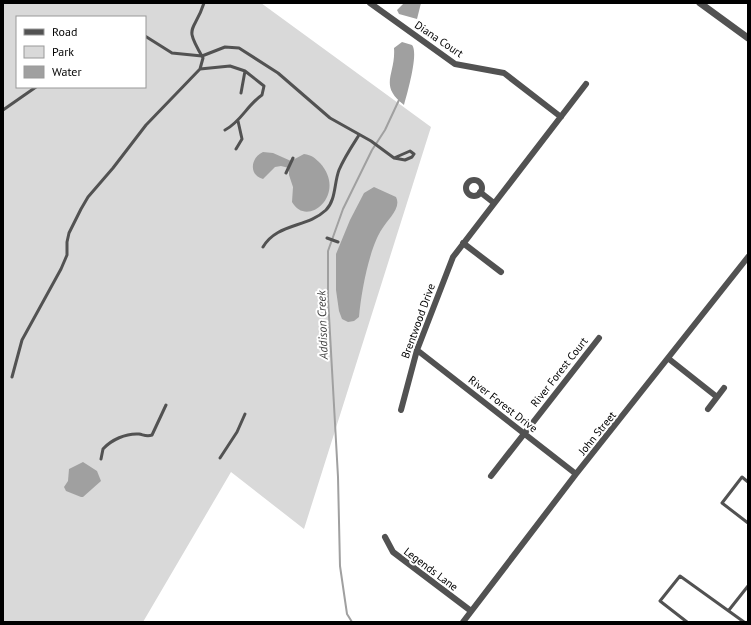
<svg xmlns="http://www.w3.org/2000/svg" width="751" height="625" font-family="'PT Sans',sans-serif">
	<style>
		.green { fill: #d9d9d9; fill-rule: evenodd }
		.water { fill: #a0a0a0 }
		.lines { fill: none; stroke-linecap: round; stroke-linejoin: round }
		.stream { stroke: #a0a0a0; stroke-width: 2 }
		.service { stroke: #525252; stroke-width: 3 }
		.minor { stroke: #525252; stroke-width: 6 }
		.tertiary { stroke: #525252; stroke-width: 7 }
		.labels { text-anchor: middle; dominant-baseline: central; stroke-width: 4; stroke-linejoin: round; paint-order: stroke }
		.street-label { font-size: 11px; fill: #000; stroke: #fff }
		.water-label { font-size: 12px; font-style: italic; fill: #414141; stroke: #fff }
	</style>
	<rect width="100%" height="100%" fill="#fff"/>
	<path class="green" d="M3,3H261L431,127L304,529L231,472L143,622H3ZM17,17H145V87H17Z"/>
	<path class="water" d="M404,3H421L417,19L399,14L397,10Z
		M402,42L412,45C419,53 407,94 404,105C378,85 396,75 394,48Z
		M263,152L273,153L291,161L304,154C312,155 315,158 320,163C348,194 307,229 292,202L293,187L289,175V168L281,166L275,167L263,179C248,175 251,157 263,152Z
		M374,187L396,197C402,208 387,220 382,229C369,248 361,294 359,317L354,321L348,322L342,319L339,311L336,290V254L350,220L364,193Z
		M83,462L97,471L101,481L83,497H81L66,491L64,487L68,481L69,469Z"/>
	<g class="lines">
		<path class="stream" d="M352,622L347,614L340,566L338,477L328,298V251L343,209L372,150L385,130L399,100"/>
		<path class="service" d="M145,36L172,53L202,56L225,47L239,48L278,73L330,118L371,141L394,158L405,160L412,157L414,154L410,151L394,158
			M200,69L230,66L245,71L264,86L262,95C247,105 241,122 225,130
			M241,93L245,71
			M3,110L36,87
			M236,149L242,139L238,121
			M286,173L293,158
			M327,238L338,242
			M263,247C277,223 307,228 326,210C336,200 334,183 339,170C344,158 352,146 359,135
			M12,377L22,340L61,269L67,255V242L69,233L81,209L88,197L113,168L146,125L200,69L203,58C183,24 194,34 204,3
			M220,458L237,432L245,414
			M101,459L103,449C111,440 126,433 139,434C144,435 147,437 152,435L166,405
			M748,482L742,477L722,503L748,523
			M729,610L748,586
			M687,622L660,601L680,576L744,622"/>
		<path class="minor" d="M370,3L455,64L504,73L561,117
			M466 188a8 8 0 1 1 16 0a8 8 0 1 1-16 0Z
			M480,192L494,203
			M463,243L501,272
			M417,350L576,474
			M669,359L717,397
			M708,409L724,388
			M401,410L417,350L453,257L586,84
			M491,476L599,338
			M385,537L393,552L471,611
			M463,622L576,474L748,257"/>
		<path class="tertiary" d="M700,3L748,38"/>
	</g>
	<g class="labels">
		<g class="street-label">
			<text transform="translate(439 39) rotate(34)">Diana Court</text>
			<text transform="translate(418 321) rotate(-70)">Brentwood Drive</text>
			<text transform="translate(559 372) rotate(-52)">River Forest Court</text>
			<text transform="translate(503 404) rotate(38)">River Forest Drive</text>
			<text transform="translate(597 433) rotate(-51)">John Street</text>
			<text transform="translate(431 569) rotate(37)">Legends Lane</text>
		</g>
		<g class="water-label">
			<text transform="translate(322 325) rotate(-92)">Addison Creek</text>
		</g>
	</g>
	<rect width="751" height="625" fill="none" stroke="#000000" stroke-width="8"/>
	<rect x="16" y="16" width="130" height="72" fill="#ffffff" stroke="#999999"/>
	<rect x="24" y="29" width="20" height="6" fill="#525252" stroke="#999999"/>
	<text x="52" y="36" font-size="12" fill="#000000">Road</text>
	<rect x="24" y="46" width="20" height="12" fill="#d9d9d9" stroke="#999999"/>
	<text x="52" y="56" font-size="12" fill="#000000">Park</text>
	<rect x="24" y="66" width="20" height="12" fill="#a0a0a0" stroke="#999999"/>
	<text x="52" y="76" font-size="12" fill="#000000">Water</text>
</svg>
